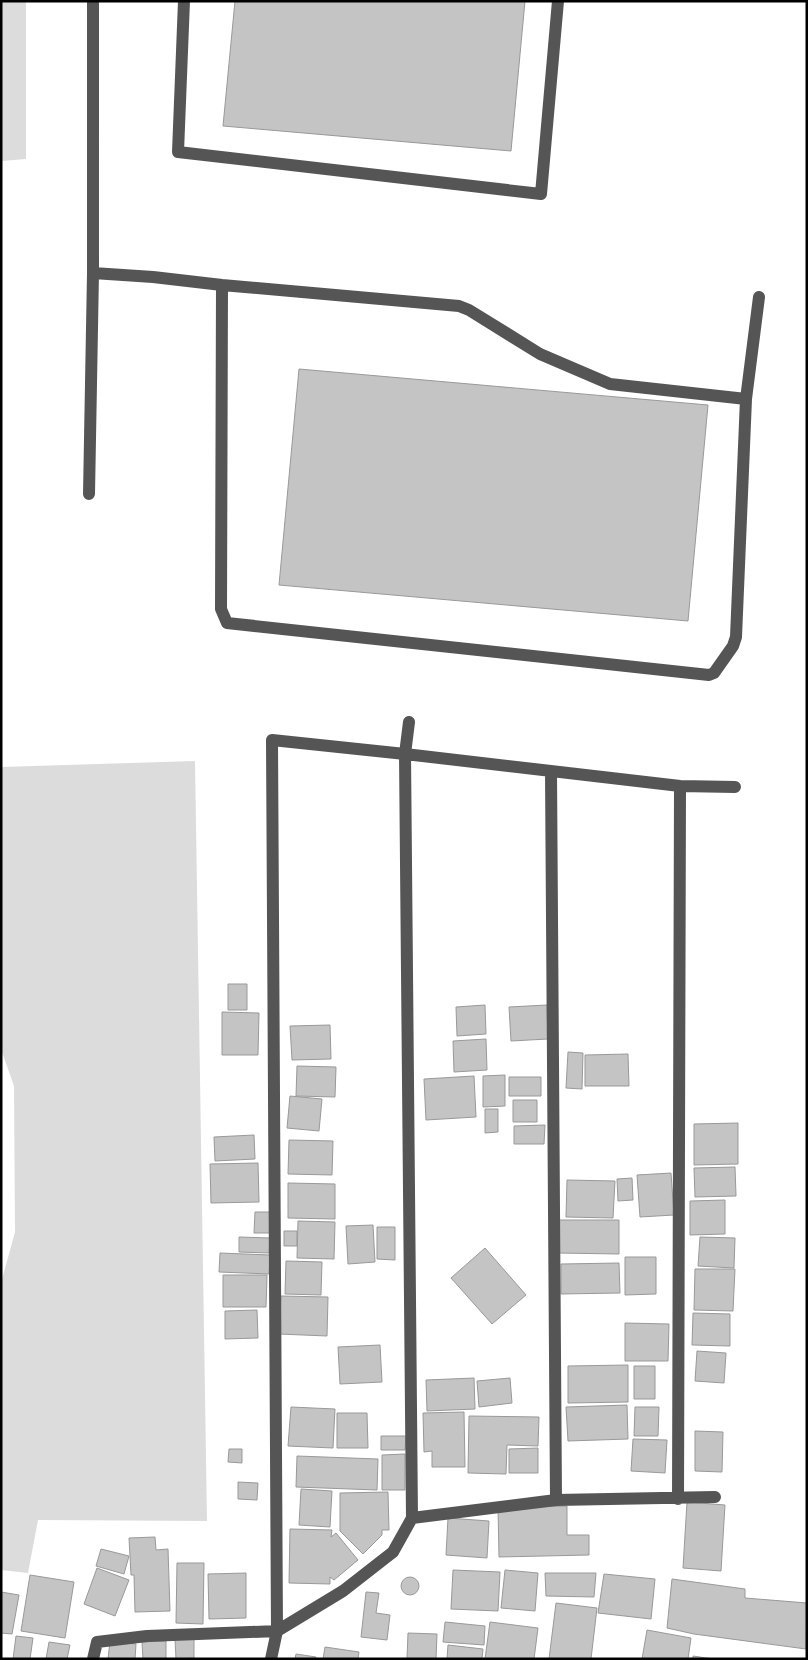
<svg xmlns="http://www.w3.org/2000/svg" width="808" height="1660" font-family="Quicksand,sans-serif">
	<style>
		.green { fill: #dcdcdc }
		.building { fill: #c4c4c4; stroke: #999 }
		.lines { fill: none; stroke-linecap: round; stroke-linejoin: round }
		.minor { stroke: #555; stroke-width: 12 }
	</style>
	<rect width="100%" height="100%" fill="#fff"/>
	<path class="green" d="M1,1H26V159L1,161Z
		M195,761L207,1521L38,1520L28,1573L1,1570V1283L15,1232L14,1086L1,1049V767Z"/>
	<path class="building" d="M235,1H525L511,151L223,126Z
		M299,369L708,405L688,621L279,585Z
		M228,984H247V1010H228Z
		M485,1005L486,1034L457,1036L456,1007Z
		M547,1005L548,1039L511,1041L509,1007Z
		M222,1012L259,1013L258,1055H222Z
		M330,1025L331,1059L292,1060L290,1026Z
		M486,1039L487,1070L454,1072L453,1041Z
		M568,1052L583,1053L582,1089L566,1088Z
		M628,1054L629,1086H585V1055Z
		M297,1066L336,1067L335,1097L296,1096Z
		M505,1075V1106L483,1107V1076Z
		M474,1076L476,1117L426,1120L424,1079Z
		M509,1077H541V1096H509Z
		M290,1096L322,1099L319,1131L287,1128Z
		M513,1100H537V1122H513Z
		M485,1109H498V1132L485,1133Z
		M738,1123V1164L694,1165V1124Z
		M545,1125L544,1144H514V1126Z
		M254,1135L255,1159L215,1161L214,1137Z
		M289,1140L333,1141L332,1175L288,1174Z
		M258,1163L259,1202L211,1203L210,1164Z
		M735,1167L736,1196L695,1197L694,1168Z
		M671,1173L674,1215L640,1217L637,1175Z
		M632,1178L633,1200L618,1201L617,1179Z
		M567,1180L615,1181L613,1218L566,1217Z
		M288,1183L335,1184V1219L288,1218Z
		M725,1200V1234L690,1235V1201Z
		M255,1212H274V1233H254Z
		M559,1220H619V1254L558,1253Z
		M298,1221L335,1222L334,1259L297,1258Z
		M373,1225L375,1262L348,1264L346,1226Z
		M377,1227H395V1260L377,1259Z
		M284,1231H297V1246H284Z
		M239,1237L270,1238L269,1253L239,1252Z
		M700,1237L735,1238L734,1268L698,1266Z
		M485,1248L526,1295L492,1324L451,1278Z
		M220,1253L270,1255L269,1274L219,1272Z
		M625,1257H656V1294L625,1295Z
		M286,1261L322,1262L321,1295L285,1294Z
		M619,1263L620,1293L561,1294V1264Z
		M695,1269H735L733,1311L694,1310Z
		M223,1275H267L266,1307H223Z
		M281,1296L328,1297L327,1336L279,1334Z
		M257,1310L258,1338L225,1339V1311Z
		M693,1313L730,1314V1346L692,1345Z
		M625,1323L669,1324L668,1361H625Z
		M380,1345L382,1382L340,1384L338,1347Z
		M697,1351L726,1353L724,1383L695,1381Z
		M628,1365V1402L568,1403V1366Z
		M634,1366H655V1399H634Z
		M474,1378L475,1409L427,1411L426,1380Z
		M510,1378L512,1403L479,1407L477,1381Z
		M627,1405L628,1439L568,1441L566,1407Z
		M291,1407L335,1409L333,1448L288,1446Z
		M635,1407H659L658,1436H634Z
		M464,1412L465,1467H432V1451L424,1452L423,1413Z
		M337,1413H367L368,1448H337Z
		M469,1416L539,1417L538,1446L507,1445L506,1474L468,1473Z
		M695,1431L723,1432L722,1472L695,1471Z
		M381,1436H406L405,1450H381Z
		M633,1439L667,1440L665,1473L631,1471Z
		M538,1448V1473H509V1449Z
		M229,1449H242V1463L228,1462Z
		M405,1454V1490H382V1455Z
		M297,1456L378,1459L377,1490L296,1487Z
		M238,1482L258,1483L257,1500L238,1499Z
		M301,1489L332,1491L330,1527L299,1525Z
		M388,1492L389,1530H382V1535L363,1554L340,1531V1493Z
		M687,1502L725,1505L721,1571L683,1568Z
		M567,1506V1535H589V1555L499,1557L498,1508Z
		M448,1518L489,1521L487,1558L446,1555Z
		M290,1529L332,1530L331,1537L336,1533L358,1560L334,1580L330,1577V1584L289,1583Z
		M155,1537L156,1550L168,1549L170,1611L135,1612L134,1575H131L129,1538Z
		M101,1549L129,1556L124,1574L96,1566Z
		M177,1563H204L203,1624L176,1623Z
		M97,1568L129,1580L115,1616L84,1604Z
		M453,1570L500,1572L498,1611L451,1609Z
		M505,1570L538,1573L535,1611L501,1608Z
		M246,1573V1618L209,1619L208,1574Z
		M545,1573H596L594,1597L546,1596Z
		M604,1574L655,1579L651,1619L598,1613Z
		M30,1575L74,1582L65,1638L21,1631Z
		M401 1586a9 9 0 1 1 18 0a9 9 0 1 1-18 0Z
		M672,1579L745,1589V1598L807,1603L806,1649L694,1634L667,1628Z
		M1,1592L19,1595L12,1634L1,1633Z
		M366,1592L379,1593L376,1613L390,1615L387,1640L361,1637Z
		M556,1603L597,1608L591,1659H549Z
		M445,1622L485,1626L484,1645L443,1642Z
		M490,1622L538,1628L534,1659H485Z
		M647,1630L691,1638L688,1659H642Z
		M408,1633L437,1634L436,1659H407Z
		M16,1636L33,1638L30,1659H13Z
		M194,1638V1658L176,1659L175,1639Z
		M110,1641L136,1644L135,1659H108Z
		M166,1641V1659H143L142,1642Z
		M49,1642L70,1645L67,1659H46Z
		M448,1645L483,1649L482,1659H447Z
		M325,1647L359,1652L358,1659H323Z
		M296,1654L316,1657V1659H295Z
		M693,1656L713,1659H693Z"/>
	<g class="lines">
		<path class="minor" d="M184,1L178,152L541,194L558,1
			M93,273L153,277L222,285L459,306L469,310L540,354L610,384L746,399
			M222,285L221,609L227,623L709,675L714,673L733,646L736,637L746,399L759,297
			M89,494L93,273V1
			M551,772L556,1500
			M678,1499L680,786
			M412,1518L556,1500L715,1497
			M93,1659L97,1642L147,1636L277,1631L343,1591L393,1552L412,1518L405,754L409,722
			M271,1659L277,1631L272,740L405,754L680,786L735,787"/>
	</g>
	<rect width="808" height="1660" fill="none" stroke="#000000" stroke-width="5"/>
</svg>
